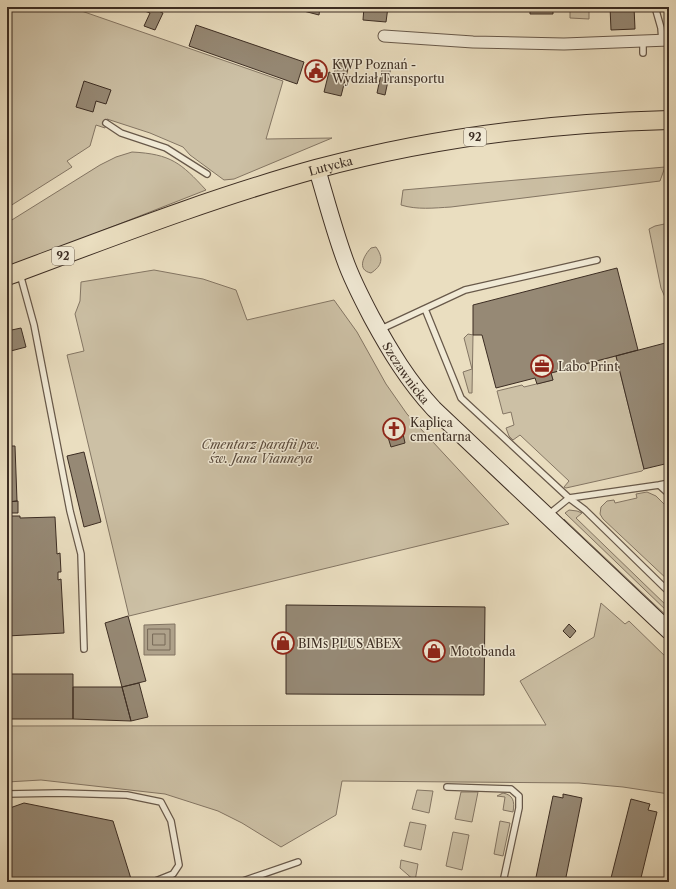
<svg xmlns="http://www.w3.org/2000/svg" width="676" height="889" font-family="'Libre Caslon Text',serif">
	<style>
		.green { fill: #ccc0a5; stroke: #847664 }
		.water { fill: #afa28b; stroke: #817361 }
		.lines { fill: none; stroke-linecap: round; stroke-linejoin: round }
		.shore { stroke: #766857; stroke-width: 1 }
		.building { fill: #968975; stroke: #3c2d23 }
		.lane-casing { stroke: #68594a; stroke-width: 8 }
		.street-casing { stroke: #68594a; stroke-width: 13 }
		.secondary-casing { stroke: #3c2d23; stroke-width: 18 }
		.primary-casing { stroke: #3c2d23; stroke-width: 20 }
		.lane { stroke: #f1ead6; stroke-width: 5.5 }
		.street { stroke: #f1ead6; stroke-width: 11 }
		.secondary { stroke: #f1ead6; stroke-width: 16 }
		.primary { stroke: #eadec0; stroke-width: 18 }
		.labels { text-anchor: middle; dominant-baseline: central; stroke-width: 3; stroke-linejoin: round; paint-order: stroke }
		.shield { fill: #f1ead6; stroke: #726659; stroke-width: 1 }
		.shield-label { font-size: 11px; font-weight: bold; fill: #3c2d23 }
		.poi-label { font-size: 12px; fill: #3c2d23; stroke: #f1ead6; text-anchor: start }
		.street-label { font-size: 12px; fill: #3c2d23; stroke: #f1ead6 }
		.park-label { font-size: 12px; font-style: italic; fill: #594a3d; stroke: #f1ead6 }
	</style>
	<rect width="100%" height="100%" fill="#eadec0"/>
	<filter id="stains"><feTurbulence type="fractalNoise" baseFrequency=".005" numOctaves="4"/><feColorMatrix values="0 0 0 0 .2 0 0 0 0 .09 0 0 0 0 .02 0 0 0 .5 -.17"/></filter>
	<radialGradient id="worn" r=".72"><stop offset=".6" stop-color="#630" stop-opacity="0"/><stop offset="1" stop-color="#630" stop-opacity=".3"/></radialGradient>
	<path class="green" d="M7,7H70L283,81L266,139L332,138L234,179L224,180L190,155L183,147L150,133L107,119L105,128L96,125L90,146L67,161L72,167L7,208Z
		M570,7H589V19L570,18Z
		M132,152C171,154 181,163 206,190L7,268V223L100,165L116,157Z
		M665,167L660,181L451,207C434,208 417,210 401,205L403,190Z
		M669,223V301L667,302L661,288L649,229L655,226Z
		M376,247C384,258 382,266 371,273C356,270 364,255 371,248Z
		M154,270L203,279L236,290L247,320L334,300L357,332L386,384L407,414L509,524L129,616L67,355L84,351L75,314L80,301L81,282Z
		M468,334L473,335L472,393H469L463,372L472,369L464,338Z
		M616,356L644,469L642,471L566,488L564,487L569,481L520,435L513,440L509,436L506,428L514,425L511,412L503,414L497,391L522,385L524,387L553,380L551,373Z
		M647,492L656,496L669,509V581L603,519L600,514L601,507L607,501L614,500L615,503L637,498L636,494Z
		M569,510L577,511L582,513L576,518L669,608V613L565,513Z
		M564,519L669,618V624L566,524Z
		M601,603L625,624L629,621L669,660V794L623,787L579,783L342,781L336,815L281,847L242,823L218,811L165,794L41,780L7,782V726L546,725L520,681L594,637Z
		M417,790L433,791L429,813L412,809Z
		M461,792H478L472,822L455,819Z
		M503,793C513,795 515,801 513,812L503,810L505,797L497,796Z
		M500,821L510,823L503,856L494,854Z
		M410,822L426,825L421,850L404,846Z
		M453,832L469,835L462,870L446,866Z
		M401,860L418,864L415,881L400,868Z"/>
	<path class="water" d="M175,624V655H144V625Z"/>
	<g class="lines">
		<path class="shore" d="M148,629H170V650H148Z
			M153,634H165V645H153Z"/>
	</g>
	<path class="building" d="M134,7H149L163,13L155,30L144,26L150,13Z
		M288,7H320L319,15Z
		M364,7H388L386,22L363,20Z
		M530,7H553V14H530Z
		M610,7H634L635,29L611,30Z
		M196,25L304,62L297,84L189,46Z
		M337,62L349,65L341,96L324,92L329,72L334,74Z
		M383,65L391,67L385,95L377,93Z
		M84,81L111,90L106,104L96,101L93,112L76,107Z
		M617,268L638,350L551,373L553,380L537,384L535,378L496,388L482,335H473V305Z
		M21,328L26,347L7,352V331Z
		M669,342V463L644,469L616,356Z
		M7,380H8L10,406H7Z
		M7,413L9,446H7Z
		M400,420L405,443L391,447L384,424Z
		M7,446H15L17,501L7,502Z
		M84,452L101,522L84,527L67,456Z
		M18,501V513H7V502Z
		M7,516H20V518L55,517L57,554L60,553L61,572H58V580L61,579L64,633L7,636Z
		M286,605L485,607L484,695L286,694Z
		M128,616L146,681L122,687L105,623Z
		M569,624L576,631L570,638L563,631Z
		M7,674H73V719H7Z
		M139,683L148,717L131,721L122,687Z
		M73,687H122L131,721L73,719Z
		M563,794L582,798L565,882H535L553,796L563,798Z
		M631,799L650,804L648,810L657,812L640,882H610Z
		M24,803L113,821L132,882H7V809Z"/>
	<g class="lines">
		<g class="lane-casing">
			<path id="lane" d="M655,7L661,28L662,41
				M643,41V53
				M106,123L121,133L166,148L207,174
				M20,274L34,325L70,511L81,554L84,649
				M425,309L461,398L569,498L585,510L669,592
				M379,330L465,290L597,260
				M659,485L669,483
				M548,515L569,498L659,485L669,494
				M447,787L511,789L519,796V808L503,882
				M7,794L59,793L127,795L161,802L171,821L179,865L173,874L153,882
				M240,882L298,862"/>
		</g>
		<g class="street-casing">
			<path id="street" d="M384,36L473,42L564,44L669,40"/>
		</g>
		<g class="secondary-casing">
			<g id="secondary">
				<path id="s1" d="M317,169C326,199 334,230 345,260C352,280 362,299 372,318C390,351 408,381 434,409L669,631"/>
			</g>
		</g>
		<g class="primary-casing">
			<g id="primary">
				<path id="s2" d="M7,276C109,238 211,198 316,169C430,138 550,123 669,120"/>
			</g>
		</g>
		<use href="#lane" class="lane"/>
		<use href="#street" class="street"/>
		<use href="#secondary" class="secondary"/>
		<use href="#primary" class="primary"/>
	</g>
	<defs>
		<g id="civic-ring" transform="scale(1.15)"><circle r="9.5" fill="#f1ead6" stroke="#8f2418" stroke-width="1.5"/><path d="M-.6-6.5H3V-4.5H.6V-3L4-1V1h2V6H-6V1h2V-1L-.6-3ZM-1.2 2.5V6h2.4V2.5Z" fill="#8f2418"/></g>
		<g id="office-ring" transform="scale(1.15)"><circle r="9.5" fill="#f1ead6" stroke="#8f2418" stroke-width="1.5"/><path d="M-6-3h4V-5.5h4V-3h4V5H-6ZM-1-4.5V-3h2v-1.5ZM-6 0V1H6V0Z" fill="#8f2418"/></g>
		<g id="church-ring" transform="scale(1.15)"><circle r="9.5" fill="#f1ead6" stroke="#8f2418" stroke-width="1.5"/><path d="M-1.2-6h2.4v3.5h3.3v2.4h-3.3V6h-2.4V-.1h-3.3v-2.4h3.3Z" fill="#8f2418"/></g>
		<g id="shop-ring" transform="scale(1.15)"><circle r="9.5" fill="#f1ead6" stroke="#8f2418" stroke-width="1.5"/><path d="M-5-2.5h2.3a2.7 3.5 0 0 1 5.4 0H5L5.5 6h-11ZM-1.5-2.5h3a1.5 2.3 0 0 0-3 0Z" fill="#8f2418"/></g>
	</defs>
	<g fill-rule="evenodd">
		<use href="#civic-ring" x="316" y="71"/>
		<use href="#office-ring" x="542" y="366"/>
		<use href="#church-ring" x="394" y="429"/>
		<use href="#shop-ring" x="283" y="643"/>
		<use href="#shop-ring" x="434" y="651"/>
	</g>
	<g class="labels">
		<g class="shield">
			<rect x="464" y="128" width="22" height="18" rx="3"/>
			<rect x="52" y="247" width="22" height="18" rx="3"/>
		</g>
		<g class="shield-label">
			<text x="475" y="137">92</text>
			<text x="63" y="256">92</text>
		</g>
		<g class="poi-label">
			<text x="332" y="64">KWP Poznań -<tspan x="332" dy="14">Wydział Transportu</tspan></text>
			<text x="558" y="366">Labo Print</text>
			<text x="410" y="422">Kaplica<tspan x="410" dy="14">cmentarna</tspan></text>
			<text x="298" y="643">BIMs PLUS ABEX</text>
			<text x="450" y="651">Motobanda</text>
		</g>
		<g class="street-label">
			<text stroke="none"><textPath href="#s2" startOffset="342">Lutycka</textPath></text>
			<text stroke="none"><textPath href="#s1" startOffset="224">Szczawnicka</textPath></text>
		</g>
		<g class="park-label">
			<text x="261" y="444">Cmentarz parafii pw.<tspan x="261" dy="14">św. Jana Vianneya</tspan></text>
		</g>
	</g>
	<rect width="676" height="889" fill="none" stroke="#eadec0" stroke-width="24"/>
	<rect x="8" y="8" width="660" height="873" fill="none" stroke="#3c2d23" stroke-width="2"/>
	<rect x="12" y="12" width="652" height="865" fill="none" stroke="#3c2d23"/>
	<rect width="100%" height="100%" filter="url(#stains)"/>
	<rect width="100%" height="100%" fill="url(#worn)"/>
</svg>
